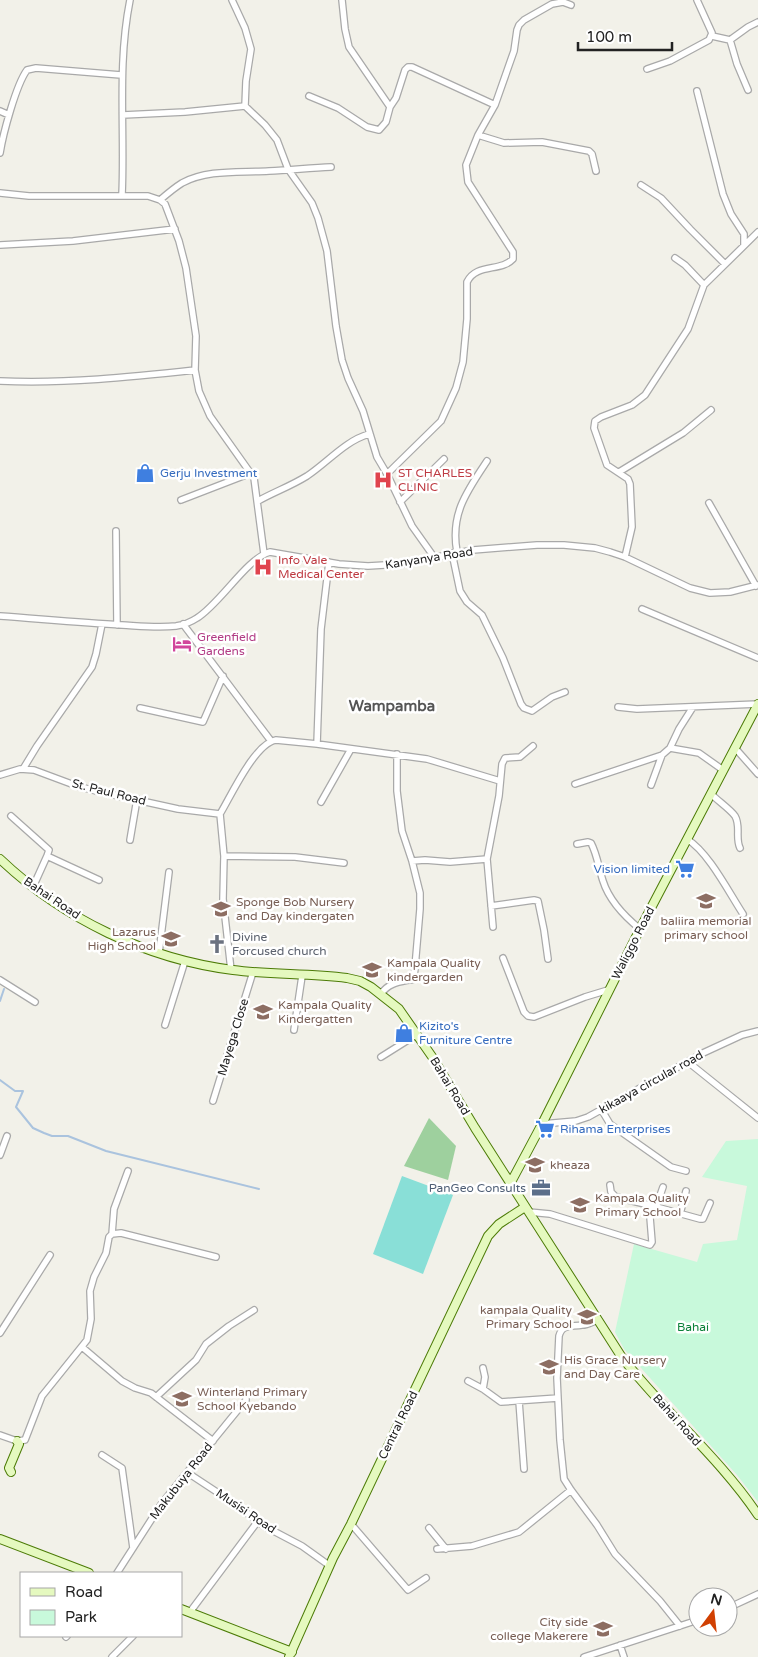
<svg xmlns="http://www.w3.org/2000/svg" width="758" height="1657" font-family="'Varela Round',sans-serif">
	<style>
		.forest { fill: #9ed09e }
		.park { fill: #c8f9db }
		.pitch { fill: #89dfd7 }
		.lines { fill: none; stroke-linecap: round; stroke-linejoin: round }
		.stream { stroke: #aac3de; stroke-width: 2 }
		.street-casing { stroke: #a9a9a9; stroke-width: 8 }
		.secondary-casing { stroke: #4c7b06; stroke-width: 10 }
		.street { stroke: #fff; stroke-width: 5.5 }
		.secondary { stroke: #e5f9bf; stroke-width: 8 }
		.labels { text-anchor: middle; dominant-baseline: central; stroke-width: 5; stroke-linejoin: round; paint-order: stroke }
		.shop-label { font-size: 12px; fill: #366cbe; stroke: #fff; text-anchor: start }
		.health-label { font-size: 12px; fill: #be3a42; stroke: #fff; text-anchor: start }
		.street-label { font-size: 12px; fill: #222; stroke: #fff }
		.hotel-label { font-size: 12px; fill: #b23c85; stroke: #fff; text-anchor: start }
		.education-label { font-size: 12px; fill: #785e54; stroke: #fff; text-anchor: start }
		.worship-label { font-size: 12px; fill: #5b616d; stroke: #fff; text-anchor: start }
		.service-label { font-size: 12px; fill: #4e5e75; stroke: #fff; text-anchor: end }
		.park-label { font-size: 12px; fill: #0d823a; stroke: #fff }
		.quarter-label { font-size: 15px; font-weight: bold; fill: #555; stroke: #fff }
	</style>
	<rect width="100%" height="100%" fill="#f2f1e9"/>
	<path class="forest" d="M429,1118L456,1146L448,1180L404,1166Z"/>
	<path class="park" d="M758,1139V1502L737,1475L624,1349L615,1332L634,1244L697,1262L703,1244L737,1240L747,1186L702,1177L726,1141Z"/>
	<path class="pitch" d="M402,1176L453,1195L423,1274L373,1254Z"/>
	<g class="lines">
		<path class="stream" d="M0,1001L4,989
			M0,1080L15,1091H23L16,1107L33,1128L44,1133L52,1136H68L106,1151L259,1189"/>
		<g class="street-casing">
			<path id="street" d="M232,0L245,28L251,49L246,81L245,106
				M342,0L345,29L349,47L390,107
				M712,36L730,40L737,64L748,90
				M730,40L748,27L758,22
				M647,69L670,61L709,40L712,33L697,0
				M697,91L723,194L731,214L744,234V245
				M309,96L338,108L367,127L379,130L386,122L390,107L396,98L405,70L408,67H412L495,105
				M0,111L9,115
				M123,115L185,112L245,106L265,125L277,140L288,169L312,203L318,218L327,251L336,326L342,360L348,378L363,411L377,457L387,474L412,526L434,557
				M478,135L504,143L542,142L589,151L592,154L596,171
				M0,153C3,134 16,85 27,70L36,68L121,75
				M641,185L661,198L690,229L725,264
				M0,193L29,196H148L160,200L165,204L179,241L186,268L196,336L195,370L199,391L210,416L254,478L264,554
				M122,195C125,130 117,65 130,0
				M160,200C167,194 174,188 182,183C208,169 240,173 269,171C290,170 310,168 331,167
				M0,245L73,241L175,229
				M675,258L685,265L704,285
				M0,381C65,384 131,377 195,370
				M619,472L683,433L711,410
				M387,474L441,421L456,388L463,362L467,319V282C476,263 501,272 513,259V252L468,182L466,165L478,135L495,105L514,51L517,30L519,25L524,20L552,4L563,2L571,5
				M181,500L251,473
				M258,501C274,492 291,486 307,476C328,462 345,441 369,434
				M400,502L444,459
				M709,503L756,586
				M116,531L117,625
				M457,552C450,514 467,491 487,461
				M452,553L460,591L467,602L482,615L503,658L521,704L524,708L532,711L552,697L565,692
				M625,557L632,527L630,484L628,479L607,465L594,428L595,421L601,417L632,405L645,395L688,329L704,285L758,232
				M642,609L758,658
				M0,616C41,619 81,623 122,625C140,626 158,628 176,626C183,625 191,622 197,618C220,604 247,558 270,552L339,564L368,566L402,564L473,550L537,545H564L595,548L610,552L625,557L690,588L710,593L730,592L758,585
				M183,624L271,741
				M618,707L637,709L758,704
				M140,708L203,722L223,676
				M317,744L321,629L329,562
				M670,748L699,753L723,770
				M735,748L758,774
				M23,769L37,746L92,667L96,654L102,624
				M0,775L20,769L34,770L77,786L96,791L178,809L220,814
				M575,784L662,755L670,748L679,729L693,707
				M651,785L662,755
				M711,794C717,800 731,810 735,816C741,826 735,838 740,848
				M321,802L351,749
				M220,814C231,796 255,743 276,740L317,744L427,759L500,781
				M220,814L224,856L223,899L231,970
				M11,816L49,850L47,856
				M687,839C709,853 728,891 743,914
				M130,840L137,799
				M577,844L588,842L591,843C597,854 599,869 603,881C609,900 624,916 640,929
				M224,856L295,857L344,863
				M412,861L425,860L450,862L487,859
				M33,887L47,856L99,880
				M491,906L534,900L538,901L544,930L548,959
				M493,927L487,859L499,796L502,764L505,758L520,757L533,746
				M159,953L169,872
				M503,958L524,1012L528,1016L534,1017L585,997L608,990
				M0,980L35,1002
				M381,994C389,982 401,982 414,979L420,909V893L412,861L402,831L397,791V754
				M165,1025L185,961
				M294,1030L302,976
				M381,1057L416,1035
				M688,1062L758,1118
				M213,1101L253,972
				M601,1109L610,1124L671,1167L686,1171
				M542,1124L576,1121L588,1117L703,1053L742,1035L758,1031
				M0,1155L7,1136
				M649,1205L700,1219H703L710,1203
				M656,1207L663,1187
				M529,1212L550,1214L650,1245L652,1242L649,1205L616,1197L611,1192L610,1185
				M680,1214L686,1191
				M112,1234L121,1233L216,1257
				M597,1320C592,1322 588,1325 582,1325C571,1327 562,1324 559,1336L557,1378L560,1440L564,1479L571,1490L597,1525L615,1554L660,1601L680,1626
				M0,1333L50,1255
				M82,1347L122,1381L135,1388L151,1393L213,1441
				M468,1381L483,1389L501,1402L558,1398
				M483,1389L485,1377L483,1368
				M156,1397L196,1360L206,1344L229,1326L254,1310
				M519,1401L524,1469
				M0,1435L17,1441L25,1440L42,1396L87,1340L91,1319L90,1291L94,1277L106,1253L109,1237L112,1234L114,1209L128,1171
				M102,1455L122,1468L133,1548
				M188,1473L232,1502L264,1526L302,1546L330,1566
				M351,1524L408,1590L426,1578
				M429,1528L446,1549
				M437,1549L472,1546L519,1532L571,1490
				M117,1573L162,1503L246,1400V1392
				M728,1608L758,1594
				M190,1612L258,1521
				M66,1637L67,1636
				M620,1645L624,1657
				M112,1657L133,1636
				M584,1657L698,1620"/>
		</g>
		<g class="secondary-casing">
			<path id="secondary" d="M0,859C63,919 147,959 233,970C271,975 309,973 347,978L360,981L371,987L399,1009L433,1058L475,1128L621,1356C664,1412 719,1457 758,1515
				M510,1184L542,1124L640,929L758,704
				M11,1472L9,1468L19,1444L17,1441
				M0,1539L89,1573
				M181,1609L292,1652
				M289,1657L333,1558L351,1524L488,1236L499,1224L525,1207"/>
		</g>
		<use href="#street" class="street"/>
		<use href="#secondary" class="secondary"/>
	</g>
	<defs>
		<g id="shop-bare" transform="scale(1.5)"><path d="M-5-2.5h2.3a2.7 3.5 0 0 1 5.4 0H5L5.5 6h-11ZM-1.5-2.5h3a1.5 2.3 0 0 0-3 0Z" fill="#3f7fe0" stroke="#fff" stroke-width="2.5" paint-order="stroke"/></g>
		<g id="hospital-bare" transform="scale(1.5)"><path d="M-5-5h3v3.5h4V-5h3V5h-3V1.5h-4V5h-3Z" fill="#e0444e" stroke="#fff" stroke-width="2.5" paint-order="stroke"/></g>
		<g id="hotel-bare" transform="scale(1.5)"><path d="M-6-4.5h1.5V1H6V5H4.5V3h-9V5H-6ZM-4 0a1.8 1.8 0 1 1 3.6 0ZM.5 0V-2.5h3Q6-2.5 6 0Z" fill="#d1479c" stroke="#fff" stroke-width="2.5" paint-order="stroke"/></g>
		<g id="supermarket-bare" transform="scale(1.5)"><path d="M-6-5.5h2.5l.6 2H6L4.5 2H-2.5L-4.4-4H-6ZM-1.5 3.2a1.3 1.3 0 1 0 .1 0ZM3 3.2a1.3 1.3 0 1 0 .1 0Z" fill="#3f7fe0" stroke="#fff" stroke-width="2.5" paint-order="stroke"/></g>
		<g id="school-bare" transform="scale(1.5)"><path d="M0-5L7-2L0 1L-7-2ZM-4 1L0 2.5L4 1V4Q0 6-4 4Z" fill="#8d6e63" stroke="#fff" stroke-width="2.5" paint-order="stroke"/></g>
		<g id="church-bare" transform="scale(1.5)"><path d="M-1.2-6h2.4v3.5h3.3v2.4h-3.3V6h-2.4V-.1h-3.3v-2.4h3.3Z" fill="#6b7280" stroke="#fff" stroke-width="2.5" paint-order="stroke"/></g>
		<g id="office-bare" transform="scale(1.5)"><path d="M-6-3h4V-5.5h4V-3h4V5H-6ZM-1-4.5V-3h2v-1.5ZM-6 0V1H6V0Z" fill="#5c6f8a" stroke="#fff" stroke-width="2.5" paint-order="stroke"/></g>
	</defs>
	<g fill-rule="evenodd">
		<use href="#shop-bare" x="145" y="473"/>
		<use href="#hospital-bare" x="383" y="480"/>
		<use href="#hospital-bare" x="263" y="567"/>
		<use href="#hotel-bare" x="182" y="644"/>
		<use href="#supermarket-bare" x="685" y="869"/>
		<use href="#school-bare" x="706" y="901"/>
		<use href="#school-bare" x="221" y="909"/>
		<use href="#school-bare" x="171" y="939"/>
		<use href="#church-bare" x="217" y="944"/>
		<use href="#school-bare" x="372" y="970"/>
		<use href="#school-bare" x="263" y="1012"/>
		<use href="#shop-bare" x="404" y="1033"/>
		<use href="#supermarket-bare" x="545" y="1129"/>
		<use href="#school-bare" x="535" y="1165"/>
		<use href="#office-bare" x="541" y="1188"/>
		<use href="#school-bare" x="580" y="1205"/>
		<use href="#school-bare" x="587" y="1317"/>
		<use href="#school-bare" x="549" y="1367"/>
		<use href="#school-bare" x="182" y="1399"/>
		<use href="#school-bare" x="603" y="1629"/>
	</g>
	<g class="labels">
		<g class="shop-label">
			<text x="160" y="473">Gerju Investment</text>
			<text x="670" y="869" text-anchor="end">Vision limited</text>
			<text x="419" y="1026">Kizito's<tspan x="419" dy="14">Furniture Centre</tspan></text>
			<text x="560" y="1129">Rihama Enterprises</text>
		</g>
		<g class="health-label">
			<text x="398" y="473">ST CHARLES<tspan x="398" dy="14">CLINIC</tspan></text>
			<text x="278" y="560">Info Vale<tspan x="278" dy="14">Medical Center</tspan></text>
		</g>
		<g class="street-label">
			<text transform="translate(429 558) rotate(-9)">Kanyanya Road</text>
			<text transform="translate(109 792) rotate(14)">St. Paul Road</text>
			<text transform="translate(52 898) rotate(34)">Bahai Road</text>
			<text transform="translate(633 943) rotate(-63)">Waliggo Road</text>
			<text transform="translate(233 1037) rotate(-73)">Mayega Close</text>
			<text transform="translate(651 1082) rotate(-29)">kikaaya circular road</text>
			<text transform="translate(450 1086) rotate(59)">Bahai Road</text>
			<text transform="translate(677 1420) rotate(48)">Bahai Road</text>
			<text transform="translate(398 1425) rotate(-64)">Central Road</text>
			<text transform="translate(181 1481) rotate(-52)">Makubuya Road</text>
			<text transform="translate(246 1511) rotate(34)">Musisi Road</text>
		</g>
		<g class="hotel-label">
			<text x="197" y="637">Greenfield<tspan x="197" dy="14">Gardens</tspan></text>
		</g>
		<g class="education-label">
			<text x="236" y="902">Sponge Bob Nursery<tspan x="236" dy="14">and Day kindergaten</tspan></text>
			<text x="706" y="921" text-anchor="middle">baliira memorial<tspan x="706" dy="14">primary school</tspan></text>
			<text x="156" y="932" text-anchor="end">Lazarus<tspan x="156" dy="14">High School</tspan></text>
			<text x="387" y="963">Kampala Quality<tspan x="387" dy="14">kindergarden</tspan></text>
			<text x="278" y="1005">Kampala Quality<tspan x="278" dy="14">Kindergatten</tspan></text>
			<text x="550" y="1165">kheaza</text>
			<text x="595" y="1198">Kampala Quality<tspan x="595" dy="14">Primary School</tspan></text>
			<text x="572" y="1310" text-anchor="end">kampala Quality<tspan x="572" dy="14">Primary School</tspan></text>
			<text x="564" y="1360">His Grace Nursery<tspan x="564" dy="14">and Day Care</tspan></text>
			<text x="197" y="1392">Winterland Primary<tspan x="197" dy="14">School Kyebando</tspan></text>
			<text x="588" y="1622" text-anchor="end">City side<tspan x="588" dy="14">college Makerere</tspan></text>
		</g>
		<g class="worship-label">
			<text x="232" y="937">Divine<tspan x="232" dy="14">Forcused church</tspan></text>
		</g>
		<g class="service-label">
			<text x="526" y="1188">PanGeo Consults</text>
		</g>
		<g class="park-label">
			<text x="693" y="1327">Bahai</text>
		</g>
		<g class="quarter-label">
			<text x="392" y="706">Wampamba</text>
		</g>
	</g>
	<rect x="20" y="1572" width="162" height="65" fill="#ffffff" stroke="#a7a7a7"/>
	<rect x="30" y="1588" width="25" height="8" fill="#e5f9bf" stroke="#a7a7a7"/>
	<text x="65" y="1597" font-size="15" fill="#222222">Road</text>
	<rect x="30" y="1610" width="25" height="15" fill="#c8f9db" stroke="#a7a7a7"/>
	<text x="65" y="1622" font-size="15" fill="#222222">Park</text>
	<g transform="translate(713 1612) rotate(15)"><circle r="24" fill="#ffffff" stroke="#a7a7a7"/>
	<path d="M0-4L9 19L0 12L-9 19Z" fill="#d14002"/>
	<text y="-8" font-size="14" font-weight="bold" text-anchor="middle" fill="#222222">N</text>
	</g>
	<path d="M578 42v8h94v-8" fill="none" stroke="#222222" stroke-width="2.5"/>
	<text x="586" y="42" font-size="15" fill="#222222" stroke="#ffffff" stroke-width="4" paint-order="stroke">100 m</text>
</svg>
